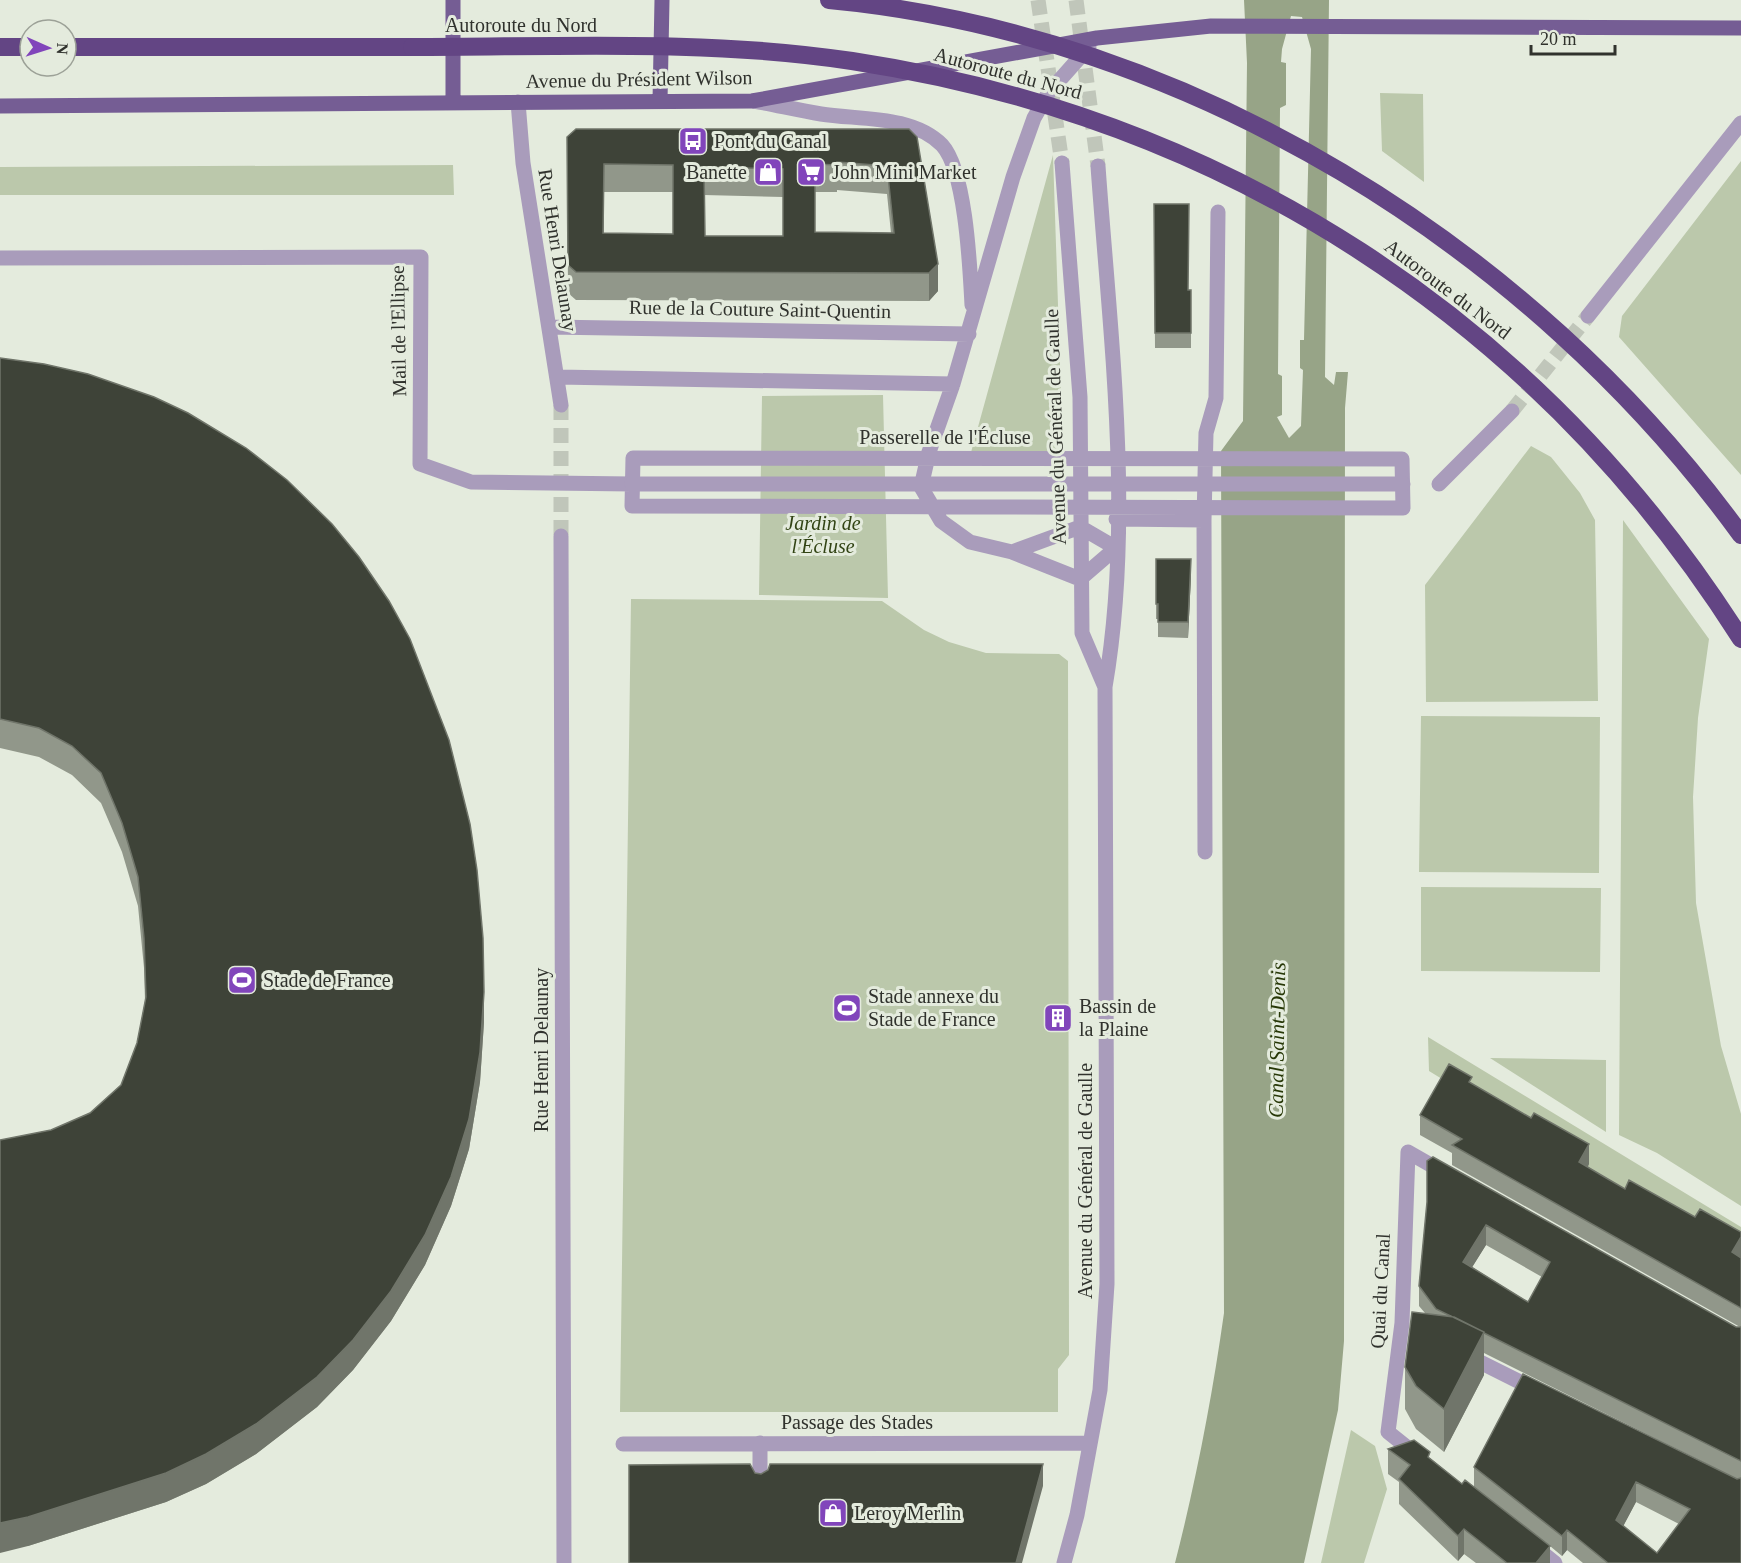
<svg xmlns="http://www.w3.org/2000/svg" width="1741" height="1563" font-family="'Times New Roman',serif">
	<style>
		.green { fill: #bbc8ab }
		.water { fill: #97a487; fill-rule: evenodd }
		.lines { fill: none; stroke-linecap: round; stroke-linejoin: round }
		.minor-tunnel { stroke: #c0c6ba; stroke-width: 15; stroke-dasharray: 15 8; stroke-linecap: butt }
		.major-tunnel { stroke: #c0c6ba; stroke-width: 15; stroke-dasharray: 15 8; stroke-linecap: butt }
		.minor { stroke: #a99cbb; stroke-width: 15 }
		.major { stroke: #755d94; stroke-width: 15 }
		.highway { stroke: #634584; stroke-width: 18 }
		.minor-bridge { stroke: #a99cbb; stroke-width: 15 }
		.highway-bridge { stroke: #634584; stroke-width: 18 }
		.wall { fill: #91978a; fill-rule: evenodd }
		.shaded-wall { fill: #70756a }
		.building { fill: #3e4338; stroke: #70756a; stroke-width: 1.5; fill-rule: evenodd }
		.labels { text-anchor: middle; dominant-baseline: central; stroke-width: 6; stroke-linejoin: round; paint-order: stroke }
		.street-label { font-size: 20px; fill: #30322d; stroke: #e4ebdd }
		.poi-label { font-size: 20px; fill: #30322d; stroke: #e4ebdd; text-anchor: start }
		.park-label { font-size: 20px; font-style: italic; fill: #324414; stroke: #e4ebdd }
		.water-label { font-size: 21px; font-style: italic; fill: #273807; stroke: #e4ebdd }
	</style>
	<rect width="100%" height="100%" fill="#e4ebdd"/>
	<path class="green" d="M1380,93L1423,94L1424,182L1382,151Z
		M1053,155L1063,455L970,456Z
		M1741,161V475L1619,337L1622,316Z
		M453,165L454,195H0V167Z
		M883,395L888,598L759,595L762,396Z
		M1531,446L1551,457L1580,493L1595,520L1598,701L1426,702L1425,585Z
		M1623,520L1709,639L1698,718L1693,797L1696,903L1721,1046L1741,1114V1206L1657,1153L1619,1135Z
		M631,599L882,601L924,630L949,642L986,653L1059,654L1068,661L1069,1355L1058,1369V1412H620Z
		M1421,716L1600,717L1599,873L1419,872Z
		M1421,887L1601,888L1600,972L1421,971Z
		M1428,1037L1741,1227V1262L1429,1071Z
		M1490,1058L1606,1060V1132Z
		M1351,1430L1375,1446L1387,1489L1364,1563H1321Z"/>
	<path class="water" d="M1244,0H1329L1325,377L1334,385L1336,372H1348L1345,408L1344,1341L1338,1410L1304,1563H1175C1196,1481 1212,1398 1224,1313L1221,451L1243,421L1247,63ZM1291,16L1302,17L1311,49L1304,340H1300V368L1303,370L1301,426L1289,438L1277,417L1282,415V376L1278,374L1280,108L1286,105V63L1281,62L1282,49Z"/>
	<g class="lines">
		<path class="minor-tunnel" d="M561,405V536
			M1512,411L1588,316"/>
		<path class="major-tunnel" d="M1038,0L1062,163
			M1076,0L1098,166"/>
		<path class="minor" d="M1089,47L1049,92L1034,118L1013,177L953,384L929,452L921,487L941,521L970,542L1012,552L1080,579L1116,548
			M754,101C776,105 798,110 821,114C860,120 912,115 942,145C966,171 970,269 972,305
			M518,102L523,163L561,405
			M1062,163L1080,397L1082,633L1105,687
			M0,258L421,257L420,464L471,482L632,484
			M1588,316L1741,123
			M550,327L969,334
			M558,377L953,384
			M633,458L1402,459L1403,508L632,506Z
			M1439,484L1512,411
			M1116,519L1204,520
			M1080,527L1116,548
			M561,536L564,1563
			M1012,552L1080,527
			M1205,852L1204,520L1206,433L1216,398L1218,212
			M1466,1355L1536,1390
			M623,1444L1090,1443
			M1418,1456L1388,1432L1402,1323L1408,1152L1443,1172
			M760,1487V1443
			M1534,1546L1555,1563
			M1064,1563L1077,1515L1100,1390L1107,1284L1105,687C1134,519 1110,335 1098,166"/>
		<path class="major" d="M453,0V102
			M660,101L662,0
			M0,106L752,101L1097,38L1211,26L1741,28"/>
		<path class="highway" d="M0,47H30
			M66,47H412"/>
		<path class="minor-bridge" d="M632,484H1403"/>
		<path class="highway-bridge" d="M829,0C1189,34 1531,246 1741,535
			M412,47C558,47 707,39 852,61C1226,118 1538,319 1741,639"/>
	</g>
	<path class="wall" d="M909,129L938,291L929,301L576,300L568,293L567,137ZM837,190L887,194L891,233L815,232V192H837ZM604,192H673V234L604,233ZM704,195L783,197V236H705Z
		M1154,204L1188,290H1191V348H1155Z
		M0,358L484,1022L480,1082L469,1149L451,1206L425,1265L391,1321L353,1370L317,1407L256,1454L206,1484L166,1502L28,1546L51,1130L90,1113L121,1085L137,1043L145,1001L144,968L138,906L122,852L101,803L72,775L39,757L0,748Z
		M1156,559L1191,575L1188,638L1158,637V619H1156Z
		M1472,1084L1589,1164L1588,1167L1625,1189L1695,1217L1741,1232V1563H1583L1567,1550L1562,1556L1550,1546V1563H1476L1464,1554L1458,1561L1399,1504V1482L1388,1474V1449L1430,1458L1462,1484L1474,1487V1467L1725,1473L1484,1353V1375L1444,1452L1416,1429L1405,1409V1367L1425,1313L1419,1306V1286L1427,1202V1161L1736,1327H1740L1452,1165V1153L1420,1135V1115ZM1486,1245L1542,1277L1528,1302L1472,1267ZM1636,1502L1679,1524L1657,1553L1623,1526Z"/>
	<path class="shaded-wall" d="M938,264V291L929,301V273Z
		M1191,559V575L1188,638V622Z
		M484,992V1022L480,1082L469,1149L451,1206L425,1265L391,1321L353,1370L317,1407L256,1454L206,1484L166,1502L28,1546L0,1553V1523Z
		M1589,1144V1164L1579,1182V1162Z
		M1486,1225V1245L1463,1282V1262Z
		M1741,1237V1257L1732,1273V1252Z
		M1484,1332V1375L1444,1452V1409Z
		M1043,1464V1486L1022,1563H1016Z
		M1636,1482V1502L1616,1540V1520Z
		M1464,1529V1554L1458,1561V1536Z
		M1567,1530V1550L1562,1556V1536Z
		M1550,1546V1563H1536Z"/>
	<path class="building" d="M576,129H909L917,137L938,264L929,273L576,272L568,265L567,137ZM837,162L887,166L894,233L815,232V164L837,165ZM604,164L673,165V234L603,233ZM704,167L783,169V236H705Z
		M1154,204H1189L1188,290H1191V333H1155Z
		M0,358L44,364L88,374L154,397L188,413L246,448L287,480L332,524L359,557L389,601L410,639L449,740L470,824L477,870L483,938L484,992L480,1052L469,1119L451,1177L425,1235L391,1291L353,1340L317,1377L256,1424L206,1454L166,1473L28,1517L0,1523V1140L51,1130L90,1113L121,1085L137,1043L146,997L144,938L138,877L122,823L101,773L72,746L39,728L0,719Z
		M1156,559H1191L1188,622H1158V604H1156Z
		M1449,1064L1472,1077L1469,1082L1531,1118L1534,1113L1589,1144L1579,1162L1601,1175L1625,1189L1629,1180L1695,1217L1700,1209L1741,1232V1237L1732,1252L1741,1258V1308L1452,1145L1462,1139L1420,1115Z
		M1433,1157L1736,1327H1741V1461L1484,1333V1332L1436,1309L1419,1286L1427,1202V1161ZM1486,1225L1550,1262L1528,1302L1463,1262Z
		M1412,1312L1454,1317L1484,1332L1444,1409L1416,1386L1405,1367Z
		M1523,1374L1737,1479L1741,1478V1563H1608L1567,1530L1562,1536L1474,1467ZM1636,1482L1690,1509L1657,1553L1616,1520Z
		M1414,1440L1430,1452L1428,1457L1462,1484L1465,1480L1550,1546L1536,1563H1507L1464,1529L1458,1536L1399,1479L1410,1465L1388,1449Z
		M750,1464L755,1473L761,1474L768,1470L770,1464H1043L1016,1563H629V1465Z"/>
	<defs>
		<g id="bus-square" transform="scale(1.5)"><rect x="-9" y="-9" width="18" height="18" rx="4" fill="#8145bb" stroke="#e4ebdd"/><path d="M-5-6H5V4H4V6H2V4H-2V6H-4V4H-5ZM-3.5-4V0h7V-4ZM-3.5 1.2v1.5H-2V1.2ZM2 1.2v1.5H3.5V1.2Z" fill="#fff"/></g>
		<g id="shop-square" transform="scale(1.5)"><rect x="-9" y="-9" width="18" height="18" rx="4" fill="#8145bb" stroke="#e4ebdd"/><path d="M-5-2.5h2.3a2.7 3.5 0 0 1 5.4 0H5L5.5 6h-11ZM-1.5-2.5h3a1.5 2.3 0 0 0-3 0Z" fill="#fff"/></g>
		<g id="supermarket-square" transform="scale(1.5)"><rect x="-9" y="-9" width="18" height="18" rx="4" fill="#8145bb" stroke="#e4ebdd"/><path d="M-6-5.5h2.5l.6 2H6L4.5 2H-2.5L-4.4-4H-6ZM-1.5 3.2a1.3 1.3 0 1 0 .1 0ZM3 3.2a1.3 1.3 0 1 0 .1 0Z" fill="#fff"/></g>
		<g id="stadium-square" transform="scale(1.5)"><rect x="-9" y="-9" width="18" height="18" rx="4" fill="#8145bb" stroke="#e4ebdd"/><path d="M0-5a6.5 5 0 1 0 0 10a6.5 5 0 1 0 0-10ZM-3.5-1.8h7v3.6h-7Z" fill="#fff"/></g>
		<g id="building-square" transform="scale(1.5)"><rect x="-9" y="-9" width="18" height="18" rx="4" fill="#8145bb" stroke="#e4ebdd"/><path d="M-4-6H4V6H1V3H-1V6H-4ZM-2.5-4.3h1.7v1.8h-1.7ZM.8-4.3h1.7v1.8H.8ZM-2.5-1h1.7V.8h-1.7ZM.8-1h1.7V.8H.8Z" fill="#fff"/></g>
	</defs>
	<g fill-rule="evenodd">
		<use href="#bus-square" x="693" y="141"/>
		<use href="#shop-square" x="768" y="172"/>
		<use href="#supermarket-square" x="811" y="172"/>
		<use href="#stadium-square" x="242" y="980"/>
		<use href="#stadium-square" x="847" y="1008"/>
		<use href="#building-square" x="1058" y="1018"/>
		<use href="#shop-square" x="833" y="1513"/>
	</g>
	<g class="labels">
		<g class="street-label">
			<text x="521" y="25">Autoroute du Nord</text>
			<text transform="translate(1008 73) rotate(15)">Autoroute du Nord</text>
			<text transform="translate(639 79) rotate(-1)">Avenue du Président Wilson</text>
			<text transform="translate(558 250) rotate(81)">Rue Henri Delaunay</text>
			<text transform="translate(1448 289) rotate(37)">Autoroute du Nord</text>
			<text transform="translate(760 309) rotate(1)">Rue de la Couture Saint-Quentin</text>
			<text transform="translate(398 331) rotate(-91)">Mail de l'Ellipse</text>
			<text transform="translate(1055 427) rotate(-92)">Avenue du Général de Gaulle</text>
			<text x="945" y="437">Passerelle de l'Écluse</text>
			<text transform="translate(541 1050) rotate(-90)">Rue Henri Delaunay</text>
			<text transform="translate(1085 1181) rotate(-90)">Avenue du Général de Gaulle</text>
			<text transform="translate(1380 1291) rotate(-87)">Quai du Canal</text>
			<text x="857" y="1422">Passage des Stades</text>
		</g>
		<g class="poi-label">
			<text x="714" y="141">Pont du Canal</text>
			<text x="747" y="172" text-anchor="end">Banette</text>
			<text x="832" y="172">John Mini Market</text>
			<text x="263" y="980">Stade de France</text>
			<text x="868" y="996">Stade annexe du<tspan x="868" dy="23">Stade de France</tspan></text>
			<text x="1079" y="1006">Bassin de<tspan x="1079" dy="23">la Plaine</tspan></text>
			<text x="854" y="1513">Leroy Merlin</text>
		</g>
		<g class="park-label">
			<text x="823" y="523">Jardin de<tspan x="823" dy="23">l'Écluse</tspan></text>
		</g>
		<g class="water-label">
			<text transform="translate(1277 1040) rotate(-89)">Canal Saint-Denis</text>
		</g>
	</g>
	<g transform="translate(48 48) rotate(93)"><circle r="28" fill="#e4ebdd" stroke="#9ca197" stroke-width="1.5"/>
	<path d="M0-4.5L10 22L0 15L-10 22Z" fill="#8145bb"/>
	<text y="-9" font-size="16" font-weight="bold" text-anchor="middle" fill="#30322d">N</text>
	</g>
	<path d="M1531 45v9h84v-9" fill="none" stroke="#30322d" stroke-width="3"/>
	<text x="1540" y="45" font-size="18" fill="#30322d" stroke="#e4ebdd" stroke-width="4.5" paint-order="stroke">20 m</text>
</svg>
